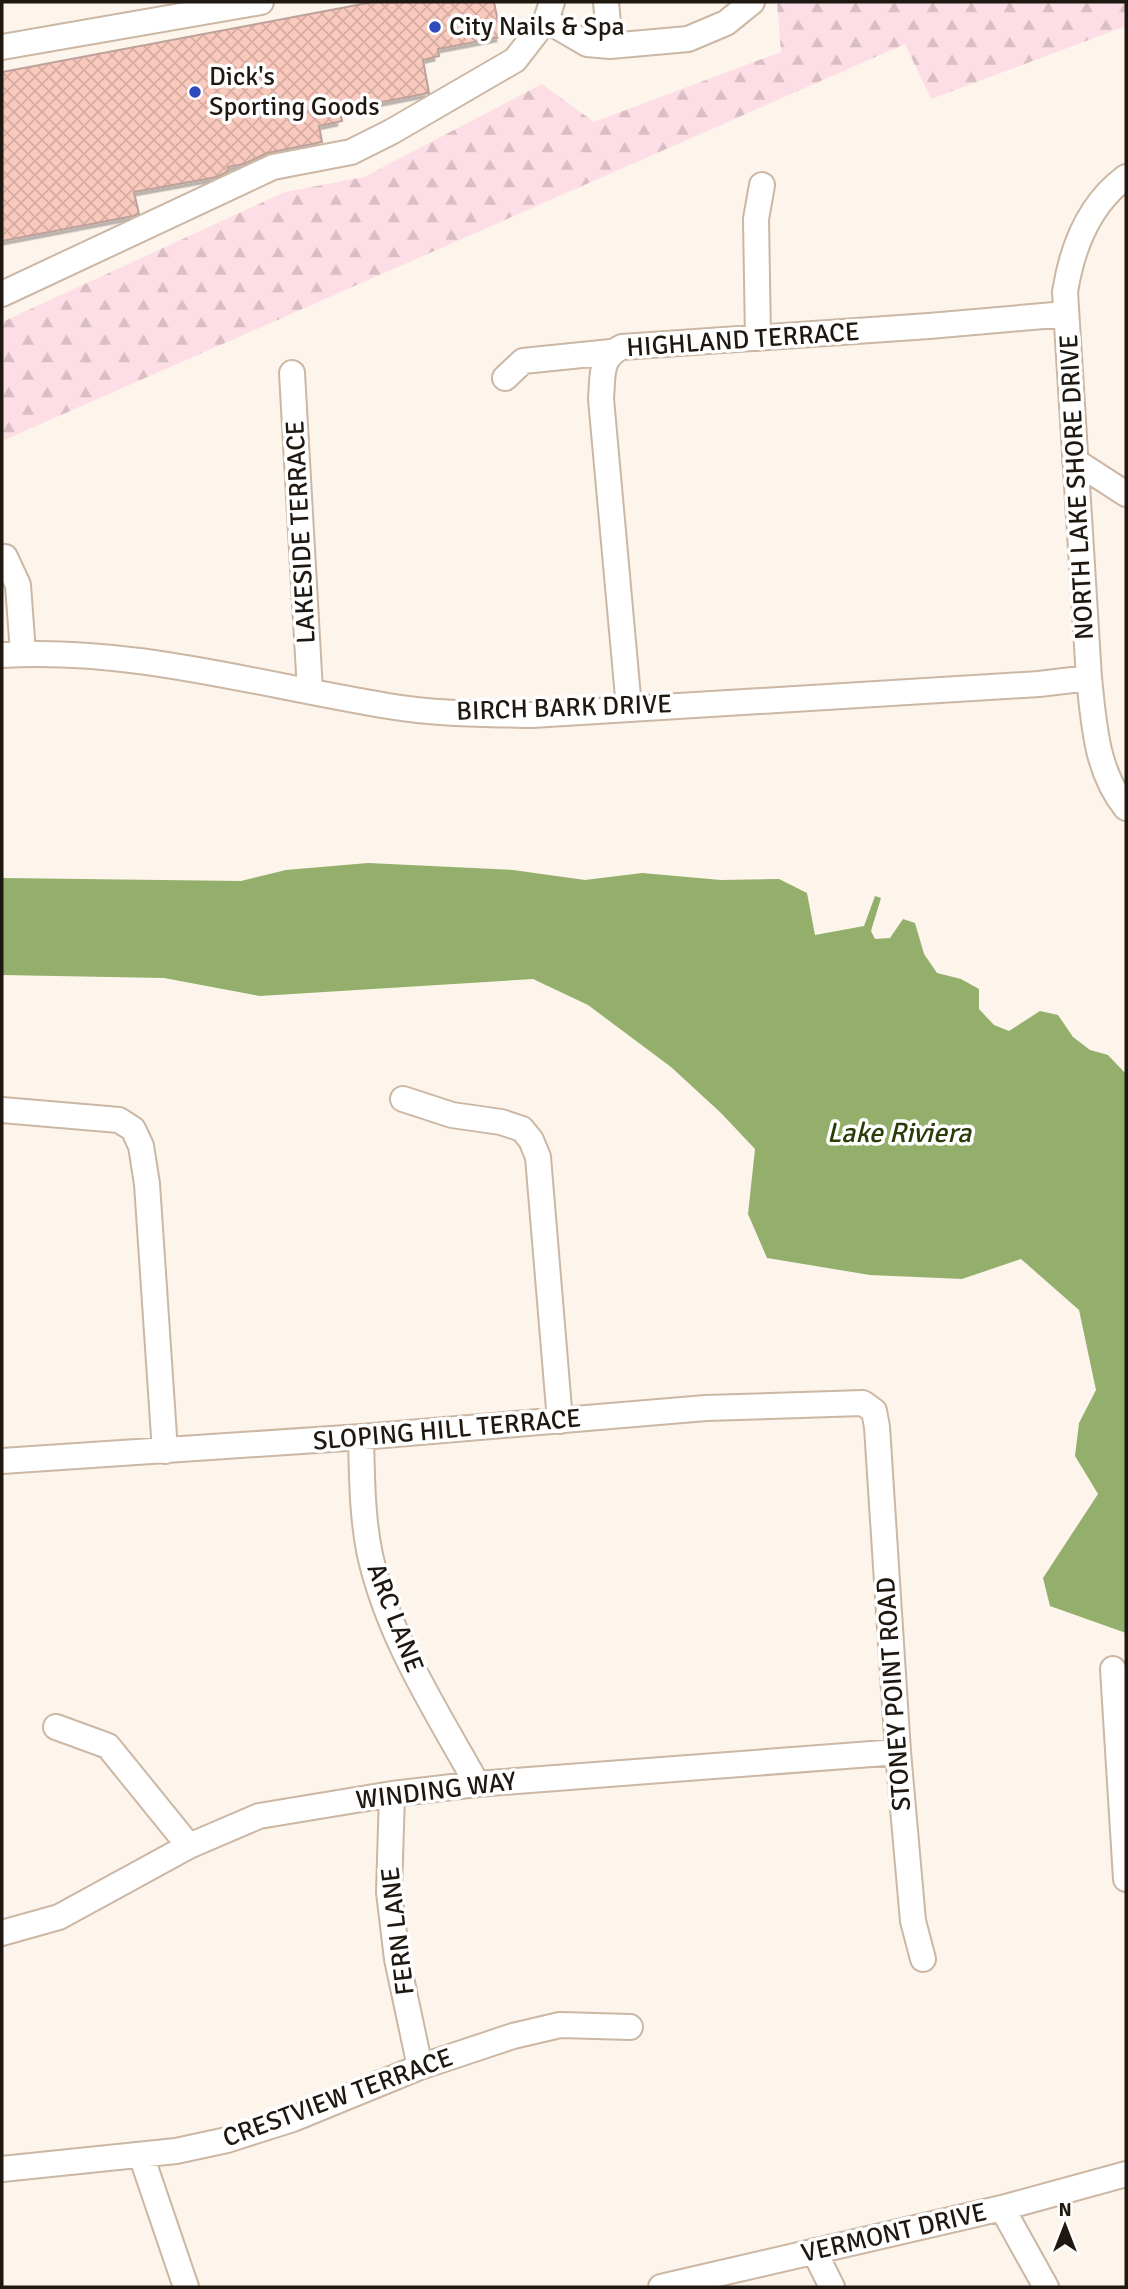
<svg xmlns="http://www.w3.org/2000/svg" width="1128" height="2289" font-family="Signika,sans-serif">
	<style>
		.forest { fill: url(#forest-firs) }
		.water { fill: #93af6b }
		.building { fill: url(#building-cross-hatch); stroke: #bda19b; stroke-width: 2; filter: url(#shadow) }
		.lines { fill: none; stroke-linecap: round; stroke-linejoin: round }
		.minor-casing { stroke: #cbb7a4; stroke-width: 28 }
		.minor { stroke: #fff; stroke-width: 24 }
		.poi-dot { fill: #2e4abb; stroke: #fff; stroke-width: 2.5 }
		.labels { text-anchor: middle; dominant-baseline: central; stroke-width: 7; stroke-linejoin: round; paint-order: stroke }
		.poi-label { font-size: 26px; fill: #1f1811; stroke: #fff; text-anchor: start }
		.street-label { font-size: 26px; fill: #1f1811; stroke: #fff }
		.water-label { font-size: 28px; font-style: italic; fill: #2b3c09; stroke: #fff }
	</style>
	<defs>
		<pattern id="forest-firs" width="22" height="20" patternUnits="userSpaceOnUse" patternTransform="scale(1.75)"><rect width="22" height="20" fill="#fedee6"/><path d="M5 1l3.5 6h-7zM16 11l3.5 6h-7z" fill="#d9bec4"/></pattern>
		<pattern id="building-cross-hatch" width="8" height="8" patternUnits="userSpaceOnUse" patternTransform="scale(1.75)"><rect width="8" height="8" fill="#fac9bd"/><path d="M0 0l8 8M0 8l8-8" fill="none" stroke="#d6aca1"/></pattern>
		<filter id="shadow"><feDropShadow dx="-4.5" dy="4.5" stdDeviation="0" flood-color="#0004"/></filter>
	</defs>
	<rect width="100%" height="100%" fill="#fdf4ec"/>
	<path class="forest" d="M777,2H1126V26L931,99L905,44L2,441V322L285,192L364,177L542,84L594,122L781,52Z"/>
	<path class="water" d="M368,863L513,870L585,880L642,873L721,880L779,879L807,893L815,935L864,926L875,896L881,898L871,931L875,939L890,938L903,919L915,923L924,954L937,973L961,979L979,989V1009L994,1025L1009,1031L1040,1011L1058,1015L1073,1037L1090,1050L1108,1055L1126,1074V1633L1050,1606L1043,1578L1098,1494L1075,1456L1079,1423L1096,1390L1079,1310L1021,1259L962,1279L870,1275L767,1258L748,1214L755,1149L721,1113L671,1067L588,1005L533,979L260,996L164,978L2,975V878L241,881L286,870Z"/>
	<path class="building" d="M373,2H494L501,37L438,49L439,56L423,60L429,93L340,110L342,121L319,126L322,142L267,153L244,164L228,167L229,171L217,177L134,192L139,214L133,216L2,241V72Z"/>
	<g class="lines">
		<g class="minor-casing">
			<path id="minor" d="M606,2L610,46
				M546,20L587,44L610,46L688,39L726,23L752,2
				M2,47L261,2
				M1126,177C1089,204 1072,248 1065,292L1089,678C1094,724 1096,771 1126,808
				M2,294L273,167L351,152L391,132L515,60L546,20L552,2
				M758,338L756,219L762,185
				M292,373L310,691
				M505,378L523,361L611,352
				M1075,461L1126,494
				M5,557L18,585L23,653
				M2,655C133,647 259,685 388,706C435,714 484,714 532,715L1039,684L1089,678
				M629,708L601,399C603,377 599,357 622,347L929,326L1066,314
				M403,1099L452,1115L501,1122L522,1129L531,1140L538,1157L560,1421
				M2,1110L119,1120L133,1129L141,1146L147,1184L165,1451
				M361,1437C362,1477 362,1517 370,1555C389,1639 436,1710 477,1784
				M2,1461L361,1437L706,1408L863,1403L874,1411L877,1427L898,1752L913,1921L923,1959
				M1113,1669L1126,1879
				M56,1727L108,1746L189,1846
				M392,1794L389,1892L397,1959L420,2067
				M2,1933L59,1917L189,1846L259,1816L392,1794L477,1784L898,1752
				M141,2155L186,2287
				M2,2169L176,2151L227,2140L293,2119L420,2067L513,2036L560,2025L630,2027
				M1002,2208L1046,2287
				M814,2251L832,2287
				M661,2287L1002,2208L1126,2174"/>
		</g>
		<use href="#minor" class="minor"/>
	</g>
	<g class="poi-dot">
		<circle cx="435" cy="27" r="7"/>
		<circle cx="195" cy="92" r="7"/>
	</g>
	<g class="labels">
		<g class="poi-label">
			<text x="449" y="27">City Nails &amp; Spa</text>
			<text x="209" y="77">Dick's<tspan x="209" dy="30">Sporting Goods</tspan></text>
		</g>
		<g class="street-label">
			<text transform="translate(743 340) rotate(-4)">HIGHLAND TERRACE</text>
			<text transform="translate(1077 487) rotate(-93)">NORTH LAKE SHORE DRIVE</text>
			<text transform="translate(301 532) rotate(-93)">LAKESIDE TERRACE</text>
			<text transform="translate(564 708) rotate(-2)">BIRCH BARK DRIVE</text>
			<text transform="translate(447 1430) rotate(-5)">SLOPING HILL TERRACE</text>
			<text transform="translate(395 1618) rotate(69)">ARC LANE</text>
			<text transform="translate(894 1694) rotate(-94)">STONEY POINT ROAD</text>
			<text transform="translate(436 1791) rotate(-7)">WINDING WAY</text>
			<text transform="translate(398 1931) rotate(-97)">FERN LANE</text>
			<text transform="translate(338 2098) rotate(-20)">CRESTVIEW TERRACE</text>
			<text transform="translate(894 2233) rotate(-13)">VERMONT DRIVE</text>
		</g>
		<g class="water-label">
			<text x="899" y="1133">Lake Riviera</text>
		</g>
	</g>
	<rect width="1128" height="2289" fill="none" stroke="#1f1811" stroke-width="7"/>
	<g transform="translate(1065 2226)" stroke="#ffffff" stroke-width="5" paint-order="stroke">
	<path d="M0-5L12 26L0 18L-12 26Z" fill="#1f1811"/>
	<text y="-10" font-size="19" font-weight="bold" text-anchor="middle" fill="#1f1811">N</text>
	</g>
</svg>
